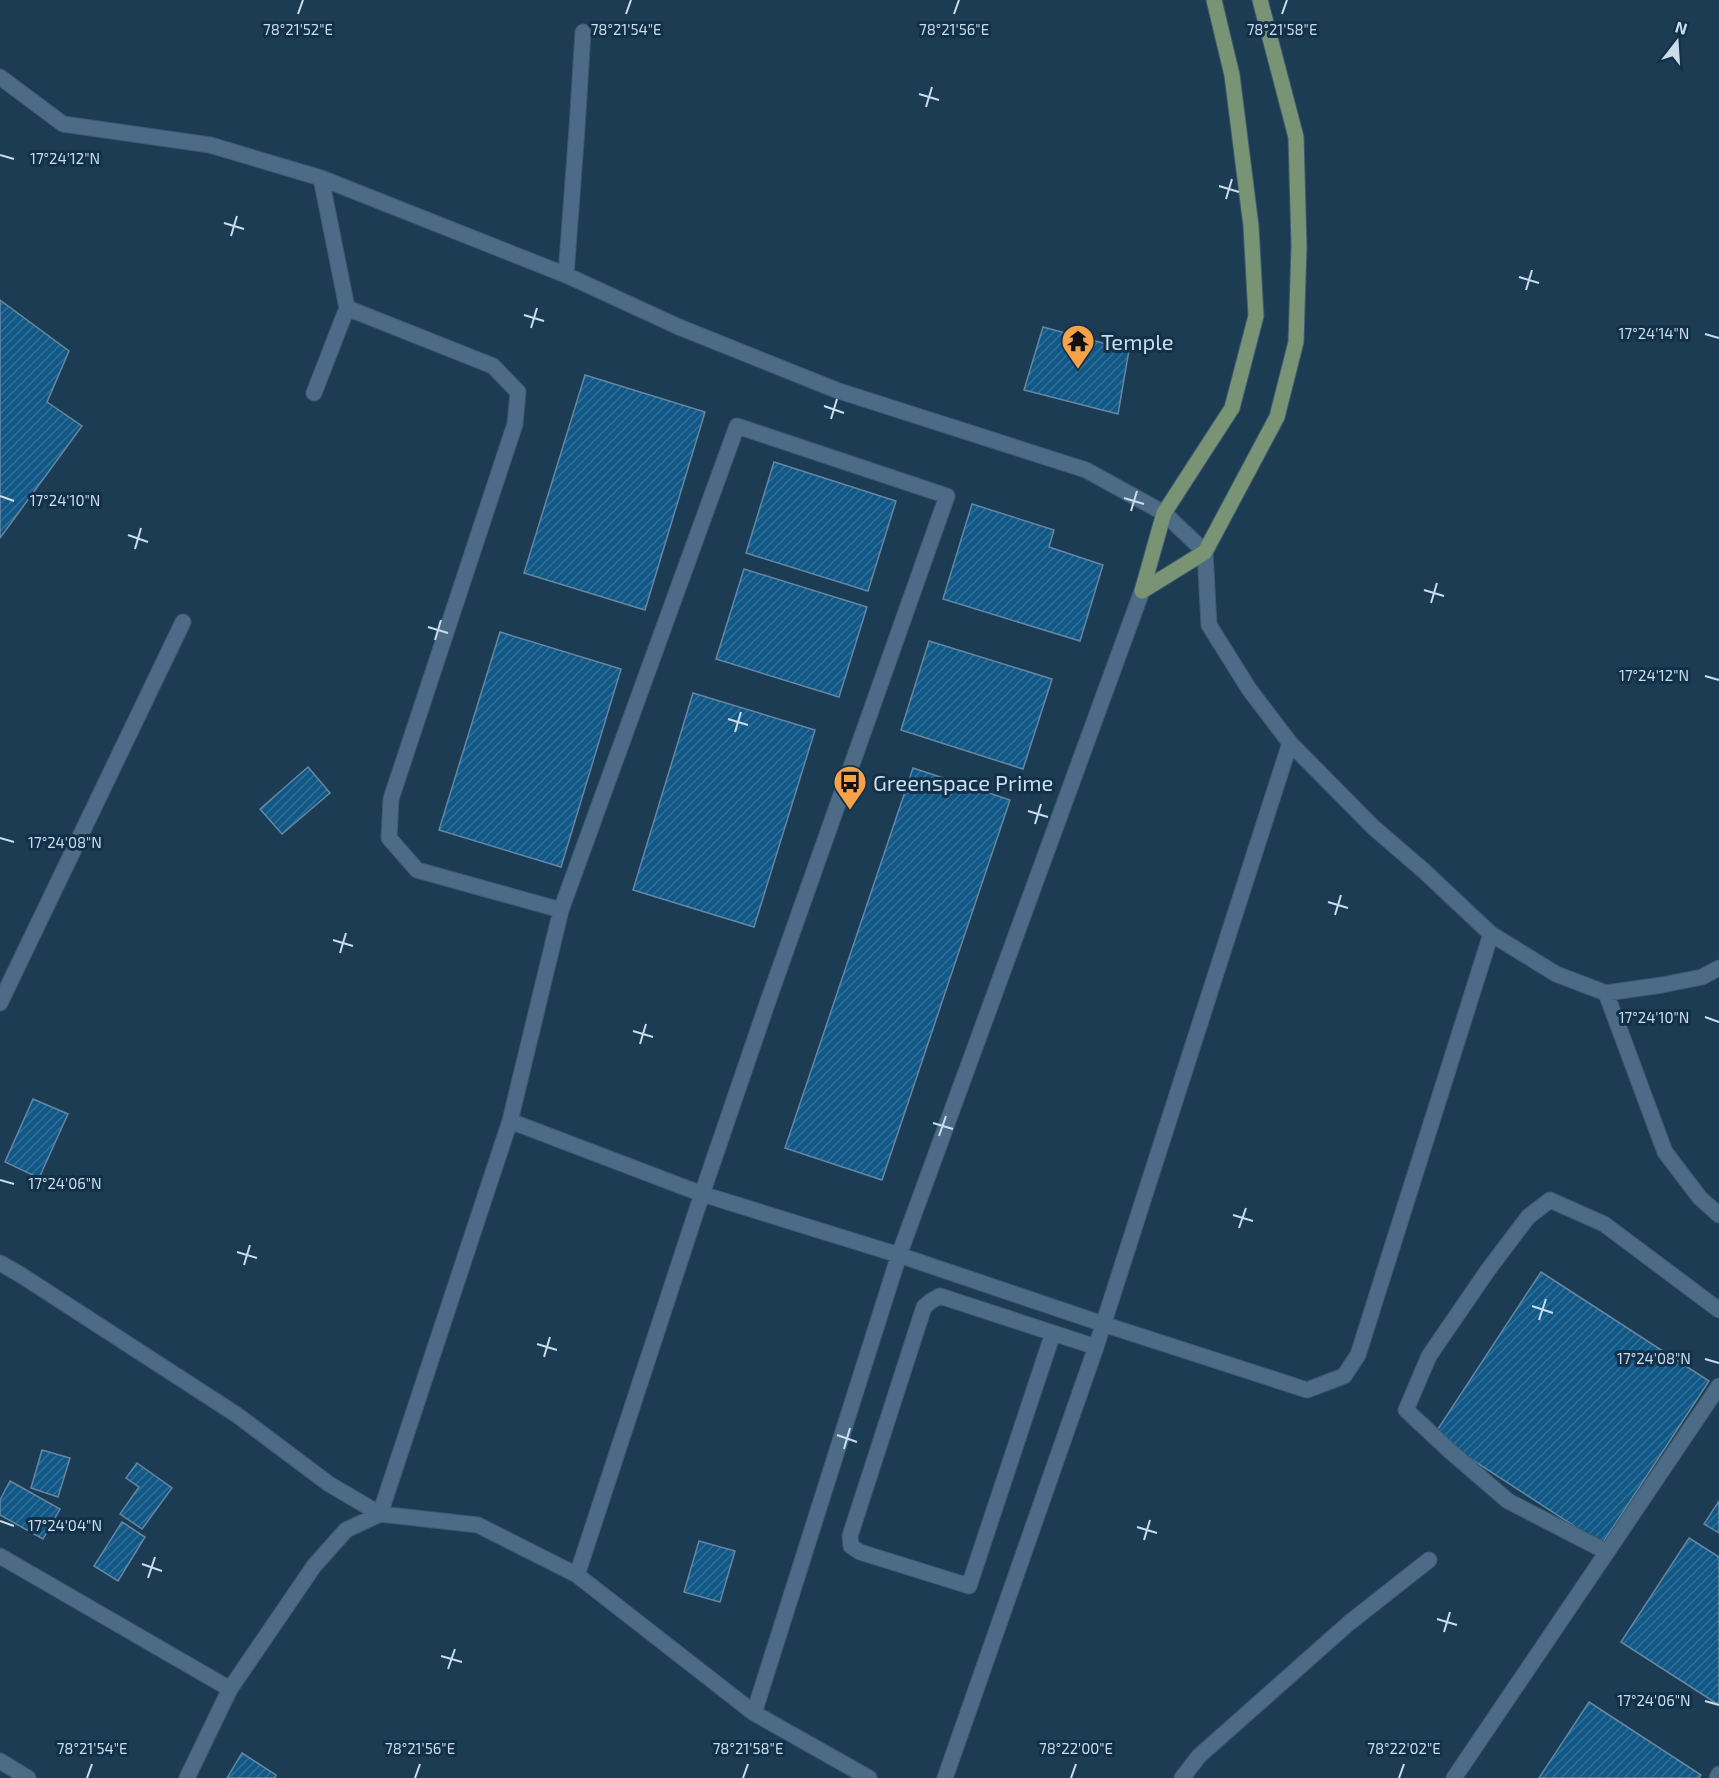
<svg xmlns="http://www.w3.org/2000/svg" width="1719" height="1778" font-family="'Exo 2',sans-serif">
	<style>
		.building { fill: url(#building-hatch); stroke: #6587a3; stroke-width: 1.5 }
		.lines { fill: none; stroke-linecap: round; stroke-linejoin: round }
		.minor-casing { stroke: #3e5a6f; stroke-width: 17 }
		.major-casing { stroke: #3e5a6f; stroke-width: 17 }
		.minor { stroke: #4b6b86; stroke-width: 15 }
		.major { stroke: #799475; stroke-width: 15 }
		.ticks { fill: none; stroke: #cbdcec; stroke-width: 2 }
		.labels { text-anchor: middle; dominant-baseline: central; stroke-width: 6; stroke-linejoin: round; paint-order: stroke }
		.poi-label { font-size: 22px; fill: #cbdcec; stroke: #123149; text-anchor: start }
		.ticks-label { font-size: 15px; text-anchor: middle; fill: #cbdcec; stroke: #123149; stroke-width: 6; stroke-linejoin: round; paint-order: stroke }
	</style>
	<defs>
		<pattern id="building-hatch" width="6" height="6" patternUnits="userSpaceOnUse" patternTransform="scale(1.5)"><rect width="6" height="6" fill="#115887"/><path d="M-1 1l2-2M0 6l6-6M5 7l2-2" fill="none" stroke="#326f98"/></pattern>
	</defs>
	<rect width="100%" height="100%" fill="#1c3c54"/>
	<path class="building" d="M0,300L69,351L47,402L82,426L0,538Z
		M1043,327L1129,350L1118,414L1024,390Z
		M585,375L705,412L645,610L524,573Z
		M774,462L896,501L868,591L746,553Z
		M972,504L1054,530L1049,547L1103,565L1080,641L943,599Z
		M744,569L867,607L839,697L716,659Z
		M500,632L621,669L561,867L439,830Z
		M929,641L1052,679L1023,769L901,730Z
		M693,693L815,730L754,927L633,890Z
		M308,767L330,793L282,834L260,809Z
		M913,768L1010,800L882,1180L785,1148Z
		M33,1099L68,1114L39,1178L5,1162Z
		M1541,1272L1709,1381L1602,1544L1434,1435Z
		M42,1450L70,1458L58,1497L31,1488Z
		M137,1463L172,1488L142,1529L120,1514L139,1487L126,1478Z
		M10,1481L60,1509L43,1539L0,1515V1500Z
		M1719,1501V1533L1704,1524Z
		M122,1522L145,1537L118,1581L94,1566Z
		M1689,1538L1719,1557V1705L1621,1642Z
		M699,1541L735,1551L720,1602L684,1592Z
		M1589,1702L1701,1775L1699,1778H1539Z
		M242,1753L276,1775L275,1778H227Z"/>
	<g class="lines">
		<g class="minor-casing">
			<path id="minor" d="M583,32L577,128L566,275L679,327L836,390L1086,470L1164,513L1205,552L1209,625L1249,689L1290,743L1373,827L1424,871L1491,934L1556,974L1606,993L1662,985L1702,977L1719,968
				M0,77L63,124L210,145L321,178L566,275
				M347,308L493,366L518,392L515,424L391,799L389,838L417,870L561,910L510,1121L702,1194L899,1255L1103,1324L1307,1390L1344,1376L1358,1355L1491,934
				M314,393L347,308L321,178
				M561,910L737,426L947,496L767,1004L702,1194L577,1575
				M1606,993L1665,1152L1700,1198L1719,1215
				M0,1003L183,622
				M0,1263L21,1275L237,1415L329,1484L380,1514L478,1525L577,1575L754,1713L869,1778
				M1719,1310L1604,1224L1550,1200L1528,1217L1488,1270L1429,1356L1406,1410L1450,1451L1508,1501L1607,1552L1719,1386
				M1053,1333L969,1586L860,1552L851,1546L850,1536L924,1307L931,1301L940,1296L1096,1347
				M0,1556L230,1689
				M754,1713L899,1255L1142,591
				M0,1761L28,1778
				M187,1778L230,1689L314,1566L346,1530L380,1514L510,1121
				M945,1778L1096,1347L1290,743
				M1182,1778L1199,1756L1349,1623L1429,1560
				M1454,1778L1607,1552
				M1717,1778L1719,1774"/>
		</g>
		<g class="major-casing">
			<path id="major" d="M1142,591L1205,552L1277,417L1296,342L1299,246L1296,137L1260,0
				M1142,591L1164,513L1232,408L1256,316L1251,226L1232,75L1214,0"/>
		</g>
		<use href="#minor" class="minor"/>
		<use href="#major" class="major"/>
	</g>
	<path class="ticks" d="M298,14L303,0M626,14L631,0M954,14L959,0M1282,14L1287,0M919,94L939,100M926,107L932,87M0,155L14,159M1219,186L1239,192M1226,199L1232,179M224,223L244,229M231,236L237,216M1519,277L1539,283M1526,290L1532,270M524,315L544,321M531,328L537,308M1705,334L1719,338M824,406L844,413M831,419L837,399M0,496L14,501M1124,498L1144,504M1131,511L1137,491M128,535L148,542M135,549L141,528M1424,590L1444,596M1431,603L1437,583M428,627L448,633M435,640L441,620M1705,676L1719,680M728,719L748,725M735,732L741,712M1028,811L1048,817M1035,824L1041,804M0,838L14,842M1328,902L1348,908M1335,915L1341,895M333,940L353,946M340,953L346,933M1705,1017L1719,1022M633,1031L653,1037M640,1044L646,1024M933,1123L953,1129M939,1136L946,1116M0,1180L14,1184M1233,1215L1253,1221M1239,1228L1246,1208M237,1252L257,1258M244,1265L250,1245M1532,1306L1553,1313M1539,1320L1546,1299M537,1344L557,1350M544,1357L550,1337M1705,1359L1719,1363M837,1435L857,1442M844,1449L850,1428M0,1521L14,1526M1137,1527L1157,1533M1144,1540L1150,1520M142,1564L162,1571M148,1578L155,1557M1437,1619L1457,1625M1444,1632L1450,1612M441,1656L462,1662M448,1669L455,1649M1705,1701L1719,1705M87,1778L92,1764M415,1778L420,1764M743,1778L748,1764M1071,1778L1076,1764M1399,1778L1404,1764"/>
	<defs>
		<g id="temple-pin" transform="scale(1.725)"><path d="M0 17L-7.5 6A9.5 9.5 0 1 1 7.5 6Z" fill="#f6a248" stroke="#123149"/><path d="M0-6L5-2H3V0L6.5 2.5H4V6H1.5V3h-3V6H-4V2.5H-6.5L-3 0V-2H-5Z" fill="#111"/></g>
		<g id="bus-pin" transform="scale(1.725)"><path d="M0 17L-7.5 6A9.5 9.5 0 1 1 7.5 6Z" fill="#f6a248" stroke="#123149"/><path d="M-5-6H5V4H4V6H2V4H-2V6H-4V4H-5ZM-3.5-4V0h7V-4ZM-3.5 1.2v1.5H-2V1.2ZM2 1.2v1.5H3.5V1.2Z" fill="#111"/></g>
	</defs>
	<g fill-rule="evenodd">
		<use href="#temple-pin" x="1078" y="341"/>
		<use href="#bus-pin" x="850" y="782"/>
	</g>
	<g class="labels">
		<g class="poi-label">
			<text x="1101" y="341">Temple</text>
			<text x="873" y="782">Greenspace Prime</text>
		</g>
	</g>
	<g class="ticks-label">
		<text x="298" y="35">78°21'52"E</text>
		<text x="626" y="35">78°21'54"E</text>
		<text x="954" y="35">78°21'56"E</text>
		<text x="1282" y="35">78°21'58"E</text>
		<text x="65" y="164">17°24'12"N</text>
		<text x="1654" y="339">17°24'14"N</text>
		<text x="65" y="506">17°24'10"N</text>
		<text x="1654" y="681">17°24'12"N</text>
		<text x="65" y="848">17°24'08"N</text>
		<text x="1654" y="1023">17°24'10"N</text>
		<text x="65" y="1189">17°24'06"N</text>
		<text x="1654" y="1364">17°24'08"N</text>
		<text x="65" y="1531">17°24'04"N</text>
		<text x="1654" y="1706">17°24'06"N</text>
		<text x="92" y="1754">78°21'54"E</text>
		<text x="420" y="1754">78°21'56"E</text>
		<text x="748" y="1754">78°21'58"E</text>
		<text x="1076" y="1754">78°22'00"E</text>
		<text x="1404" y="1754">78°22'02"E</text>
	</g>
	<g transform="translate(1677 42) rotate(17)" stroke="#123149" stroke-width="4.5" paint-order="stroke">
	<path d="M0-4.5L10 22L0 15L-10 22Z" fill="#cbdcec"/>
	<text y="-9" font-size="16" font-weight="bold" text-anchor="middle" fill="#cbdcec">N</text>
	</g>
</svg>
